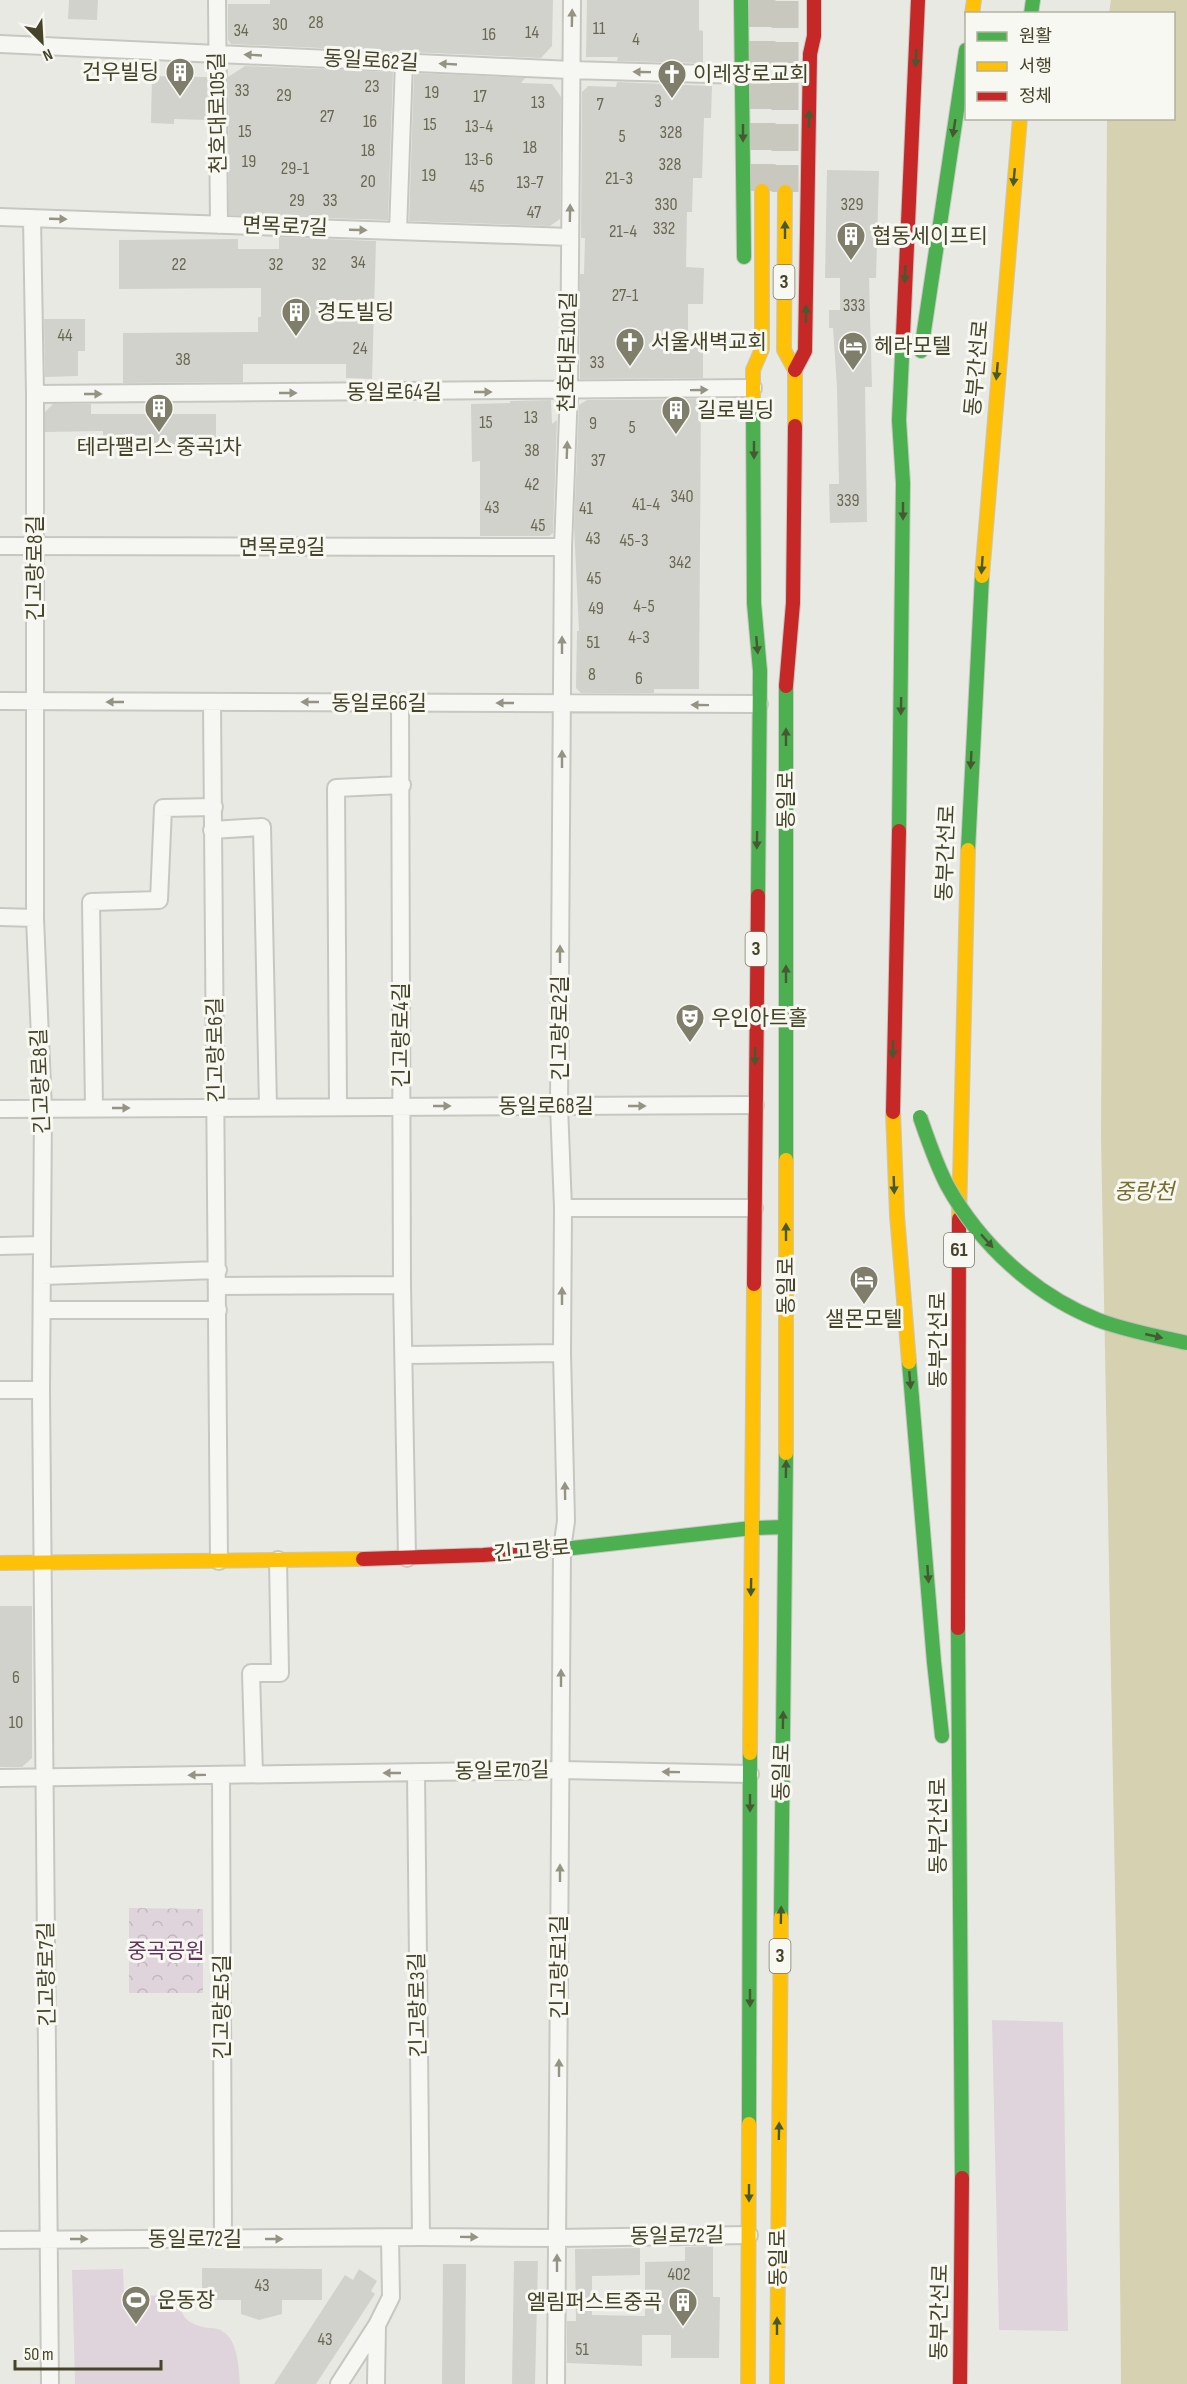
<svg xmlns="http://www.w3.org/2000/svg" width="1187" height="2384" font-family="'Sofia Sans Condensed','Noto Sans KR',sans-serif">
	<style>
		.park { fill: url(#park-crowns) }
		.pitch { fill: #dfd4db }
		.water { fill: #d6d1b0 }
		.building { fill: #d2d2cc }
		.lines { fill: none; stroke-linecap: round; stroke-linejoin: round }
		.primary-tunnel { stroke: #c8c8be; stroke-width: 27; stroke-dasharray: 27 14; stroke-linecap: butt }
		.street-casing { stroke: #c7c7c2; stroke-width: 20 }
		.fast-casing { stroke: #c7c7c2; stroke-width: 16 }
		.slow-casing { stroke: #c7c7c2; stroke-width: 16 }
		.jam-casing { stroke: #c7c7c2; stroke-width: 16 }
		.street { stroke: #f6f6f3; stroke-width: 16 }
		.fast { stroke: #4caf50; stroke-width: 14 }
		.slow { stroke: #ffc107; stroke-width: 14 }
		.jam { stroke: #c62828; stroke-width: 14 }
		.fast-bridge-casing { stroke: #bebeb6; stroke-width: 16; stroke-linecap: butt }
		.fast-bridge { stroke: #4caf50; stroke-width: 14 }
		.oneway { fill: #959483 }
		.oneway2 { fill: #465930 }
		.labels { text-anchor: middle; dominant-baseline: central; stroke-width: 6; stroke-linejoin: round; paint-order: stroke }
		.number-label { font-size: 18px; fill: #696852 }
		.shield { fill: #f8f8f2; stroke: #7b7a65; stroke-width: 1.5 }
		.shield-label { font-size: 20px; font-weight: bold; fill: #454428 }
		.street-label { font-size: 21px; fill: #454428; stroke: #f8f8f2 }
		.poi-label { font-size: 21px; fill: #454428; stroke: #f8f8f2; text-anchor: start }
		.park-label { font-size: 21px; fill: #62345b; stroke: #f8f8f2 }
		.water-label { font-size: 22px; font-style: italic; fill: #786f2d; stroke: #f8f8f2 }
	</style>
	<defs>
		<pattern id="park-crowns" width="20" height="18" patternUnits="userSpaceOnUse" patternTransform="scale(1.5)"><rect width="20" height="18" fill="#dfd4db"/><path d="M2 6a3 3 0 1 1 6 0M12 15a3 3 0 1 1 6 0" fill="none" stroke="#c1b7bc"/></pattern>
	</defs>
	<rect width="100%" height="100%" fill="#e9e9e4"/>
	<path class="park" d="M129,1908L203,1909V1993H129Z"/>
	<path class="pitch" d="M992,2020L1063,2022L1068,2331L999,2330Z
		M123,2269L124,2295L178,2296C181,2317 186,2324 208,2328C213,2328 217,2328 222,2331C238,2340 239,2368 240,2384H75L72,2270Z"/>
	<path class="water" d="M1111,0H1187V2384H1121L1118,2052L1101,1136L1107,119L1174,118V14L1109,13Z"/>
	<path class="building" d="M69,0H98L97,20L68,19Z
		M270,0H553L552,46L541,58L231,44L228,40V4H270Z
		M587,0H699V30L703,31V63L617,61L618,57H586Z
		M245,66L393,72L388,220L229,215L228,77Z
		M414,73L525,78L521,83L552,84L561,97L560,219L550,226L409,221Z
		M152,76L207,77L208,120L174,119V124L151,123Z
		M617,82L712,86L711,118H704L702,178H693L692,212H687L686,267L704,268L703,304H688V344H703V378L580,379V274H584L585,238H581L582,92L588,86L616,87Z
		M827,170L879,171L876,278H869L872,387H865L867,522L830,523L829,484H839L837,388L833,328H829V310H840V278H825Z
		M279,237L376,241L372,379L346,378V364H243V382L123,383V333L258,332V317H261V288L119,289V240L238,239V249H279Z
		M44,319H85V351H78V376L45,377Z
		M701,399L699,689H654V693H581L576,688L577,631H579L574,526L579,405L587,400Z
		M551,400L552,424L557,420L553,533L549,536H480V461L472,462L471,404L510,403V401Z
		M53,404H91V414H216V447L103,448V431L45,432V412Z
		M0,1606H32V1758L22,1767H0Z
		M713,2246V2297H720L719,2358H671V2335H642V2366L567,2363V2321H576L575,2249L640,2248V2275L592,2276V2315L645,2316V2262L685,2261V2247Z
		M514,2261H538L535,2384H512Z
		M443,2264H466L465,2384H442Z
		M202,2268L322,2269V2300H282V2314L259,2320L241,2314V2300H202Z
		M359,2269L377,2281L371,2291L375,2294L316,2384H274L345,2275L353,2280Z"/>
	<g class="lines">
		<path class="primary-tunnel" d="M762,191V0
			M785,192V0"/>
		<g class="street-casing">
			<path id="street" d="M217,0L219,225
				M0,44L571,70L743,75
				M0,217L569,237
				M32,218L35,394V918L43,1110L41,1390L50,2384
				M398,231L404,62
				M35,394L753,388
				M0,546L563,547
				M0,701L759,704
				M212,702L219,1561
				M400,703L402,1285L407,1558
				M212,830L262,827L268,1107
				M0,917L35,918
				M338,1106L336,788L402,785
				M94,1108L91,902L159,900L163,808L214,807
				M0,1109L755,1105
				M563,1208H754
				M0,1246L42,1245
				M43,1276L218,1270
				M218,1286L402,1285
				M43,1310H218
				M405,1355L562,1353
				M0,1390H41
				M416,1773L421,2237
				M254,1774L251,1673H280L278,1560
				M221,1775L223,2239
				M0,1778L561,1770L750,1774
				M0,2240L421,2237L557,2238L749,2235
				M339,2384L377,2325L391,2297L390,2238
				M376,2384L377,2325
				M556,2384L562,1549L566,1521L562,1353L563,1208L559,1106L563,547L569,391L572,0"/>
		</g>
		<g class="fast-casing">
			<path id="fast" d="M741,0L744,257
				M1031,14L1033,0
				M921,351L966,50
				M753,399L754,603L760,671L758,896
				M786,686V1160
				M899,831L903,483L899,420L903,335
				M968,850L982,576
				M909,1362L934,1662L942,1736
				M564,1549L752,1528L785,1527
				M958,1628L962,2178
				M781,1917L786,1453
				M749,2124L750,1753"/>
		</g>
		<g class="slow-casing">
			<path id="slow" d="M972,14L974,0
				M785,192L784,350L795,370V426
				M753,399V370L762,349V191
				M982,576L1020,118
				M893,1112L897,1215L909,1362
				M959,1219L968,850
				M786,1453V1160
				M0,1563L363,1559
				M750,1753L754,1284
				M748,2384L749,2124
				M777,2384L781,1917"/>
		</g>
		<g class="jam-casing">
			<path id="jam" d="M903,335L918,0
				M795,370L805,351L810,54L814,36V0
				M786,686L793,603L795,426
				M893,1112L899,831
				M754,1284L758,896
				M363,1559L483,1555L564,1549
				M958,1628L959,1219
				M960,2384L962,2178"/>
		</g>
		<use href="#street" class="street"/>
		<use href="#fast" class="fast"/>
		<use href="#slow" class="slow"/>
		<use href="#jam" class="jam"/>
		<g class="fast-bridge-casing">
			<path id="fast-bridge" d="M920,1117C928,1140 936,1164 947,1185C980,1245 1035,1295 1098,1320C1127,1331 1157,1336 1187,1343"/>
		</g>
		<use href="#fast-bridge" class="fast-bridge"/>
	</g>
	<defs><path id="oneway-solid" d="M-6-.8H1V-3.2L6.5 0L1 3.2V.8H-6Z" transform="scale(1.5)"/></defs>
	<g class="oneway">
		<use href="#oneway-solid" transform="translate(572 18) rotate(-89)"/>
		<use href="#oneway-solid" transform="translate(253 55) rotate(-177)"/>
		<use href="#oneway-solid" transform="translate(448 64) rotate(-177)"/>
		<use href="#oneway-solid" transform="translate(642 72) rotate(-179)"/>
		<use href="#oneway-solid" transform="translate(570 213) rotate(-89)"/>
		<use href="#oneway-solid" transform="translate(58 219) rotate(2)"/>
		<use href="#oneway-solid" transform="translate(358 230) rotate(2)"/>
		<use href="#oneway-solid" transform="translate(699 390) rotate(-1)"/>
		<use href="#oneway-solid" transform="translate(483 392)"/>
		<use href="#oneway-solid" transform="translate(288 393)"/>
		<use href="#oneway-solid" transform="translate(93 394)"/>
		<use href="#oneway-solid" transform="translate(567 450) rotate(-88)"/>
		<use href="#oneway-solid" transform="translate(562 645) rotate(-90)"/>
		<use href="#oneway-solid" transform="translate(115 702) rotate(-180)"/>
		<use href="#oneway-solid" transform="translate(310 702) rotate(-180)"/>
		<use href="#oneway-solid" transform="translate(505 703) rotate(-180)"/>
		<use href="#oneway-solid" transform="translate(700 705) rotate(-179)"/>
		<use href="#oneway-solid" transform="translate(562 759) rotate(-90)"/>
		<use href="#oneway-solid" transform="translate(560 954) rotate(-90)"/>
		<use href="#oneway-solid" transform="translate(442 1106)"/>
		<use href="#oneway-solid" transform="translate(637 1106)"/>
		<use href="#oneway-solid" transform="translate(121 1108)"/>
		<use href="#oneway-solid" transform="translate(562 1296) rotate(-90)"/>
		<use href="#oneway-solid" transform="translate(565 1491) rotate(-91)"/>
		<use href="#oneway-solid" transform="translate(561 1678) rotate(-90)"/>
		<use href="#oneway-solid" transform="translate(671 1772) rotate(-179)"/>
		<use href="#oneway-solid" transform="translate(392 1773) rotate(180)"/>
		<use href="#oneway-solid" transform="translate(197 1775) rotate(179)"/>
		<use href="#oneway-solid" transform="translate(560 1873) rotate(-90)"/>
		<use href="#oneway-solid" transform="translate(559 2068) rotate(-90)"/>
		<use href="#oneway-solid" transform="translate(469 2237) rotate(1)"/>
		<use href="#oneway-solid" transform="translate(79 2239)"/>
		<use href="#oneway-solid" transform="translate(274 2239)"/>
		<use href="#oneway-solid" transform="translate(557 2263) rotate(-90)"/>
	</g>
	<g class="oneway2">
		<use href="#oneway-solid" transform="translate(916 58) rotate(93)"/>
		<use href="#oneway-solid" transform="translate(809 119) rotate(-89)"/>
		<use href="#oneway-solid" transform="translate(954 128) rotate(99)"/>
		<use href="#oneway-solid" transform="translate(743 133) rotate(90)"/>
		<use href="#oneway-solid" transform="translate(1014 177) rotate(95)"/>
		<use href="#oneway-solid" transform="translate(785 230) rotate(-90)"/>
		<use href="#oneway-solid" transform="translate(905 274) rotate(93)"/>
		<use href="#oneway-solid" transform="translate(806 314) rotate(-89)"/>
		<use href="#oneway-solid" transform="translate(997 371) rotate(95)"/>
		<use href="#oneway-solid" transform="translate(754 450) rotate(90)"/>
		<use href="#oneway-solid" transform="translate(903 511) rotate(90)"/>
		<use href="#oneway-solid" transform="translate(982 565) rotate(94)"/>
		<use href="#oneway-solid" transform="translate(757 645) rotate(85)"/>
		<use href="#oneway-solid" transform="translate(901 706) rotate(91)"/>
		<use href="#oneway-solid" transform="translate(786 737) rotate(-90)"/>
		<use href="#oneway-solid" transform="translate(971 760) rotate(93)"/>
		<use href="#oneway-solid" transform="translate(757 840) rotate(91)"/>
		<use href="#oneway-solid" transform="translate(786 974) rotate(-90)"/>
		<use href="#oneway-solid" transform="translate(893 1049) rotate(91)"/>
		<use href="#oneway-solid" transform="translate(755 1056) rotate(91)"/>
		<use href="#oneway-solid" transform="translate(894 1185) rotate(88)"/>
		<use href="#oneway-solid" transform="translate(786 1232) rotate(-90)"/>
		<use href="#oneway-solid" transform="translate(987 1241) rotate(48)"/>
		<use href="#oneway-solid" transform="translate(1154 1336) rotate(13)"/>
		<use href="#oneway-solid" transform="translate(910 1380) rotate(85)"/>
		<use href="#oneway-solid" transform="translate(786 1469) rotate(-89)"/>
		<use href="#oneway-solid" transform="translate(928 1574) rotate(86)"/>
		<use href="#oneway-solid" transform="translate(751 1587) rotate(91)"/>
		<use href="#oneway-solid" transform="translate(783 1720) rotate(-89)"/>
		<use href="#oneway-solid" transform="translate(750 1803) rotate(90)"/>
		<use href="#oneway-solid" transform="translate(781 1915) rotate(-89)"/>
		<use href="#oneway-solid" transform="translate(750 1998) rotate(90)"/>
		<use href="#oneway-solid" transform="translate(779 2131) rotate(-89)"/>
		<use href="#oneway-solid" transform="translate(749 2193) rotate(90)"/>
		<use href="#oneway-solid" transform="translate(777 2326) rotate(-90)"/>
	</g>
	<defs>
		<g id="building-pin" transform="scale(1.5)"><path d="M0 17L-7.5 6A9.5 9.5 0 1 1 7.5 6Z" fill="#7e7e6a" stroke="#f8f8f2"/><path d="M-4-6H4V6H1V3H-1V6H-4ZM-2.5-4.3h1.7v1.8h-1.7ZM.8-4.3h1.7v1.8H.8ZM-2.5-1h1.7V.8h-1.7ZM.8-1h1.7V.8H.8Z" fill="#fff"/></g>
		<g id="church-pin" transform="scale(1.5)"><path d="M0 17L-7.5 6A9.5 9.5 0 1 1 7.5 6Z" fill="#7e7e6a" stroke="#f8f8f2"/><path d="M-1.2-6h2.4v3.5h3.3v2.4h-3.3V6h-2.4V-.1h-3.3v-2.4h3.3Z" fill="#fff"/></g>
		<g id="hotel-pin" transform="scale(1.5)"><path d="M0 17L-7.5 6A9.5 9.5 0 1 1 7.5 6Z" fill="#7e7e6a" stroke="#f8f8f2"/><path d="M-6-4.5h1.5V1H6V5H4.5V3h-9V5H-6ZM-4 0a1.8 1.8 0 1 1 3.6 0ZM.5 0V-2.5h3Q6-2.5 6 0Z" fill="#fff"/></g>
		<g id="theatre-pin" transform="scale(1.5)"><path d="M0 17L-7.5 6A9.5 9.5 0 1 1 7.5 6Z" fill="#7e7e6a" stroke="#f8f8f2"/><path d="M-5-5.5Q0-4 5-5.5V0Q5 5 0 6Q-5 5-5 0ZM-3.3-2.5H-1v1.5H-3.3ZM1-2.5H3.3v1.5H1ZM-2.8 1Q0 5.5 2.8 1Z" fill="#fff"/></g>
		<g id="stadium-pin" transform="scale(1.5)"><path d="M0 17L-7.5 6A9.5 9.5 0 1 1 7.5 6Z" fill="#7e7e6a" stroke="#f8f8f2"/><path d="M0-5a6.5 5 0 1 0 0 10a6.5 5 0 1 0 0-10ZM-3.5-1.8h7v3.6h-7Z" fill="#fff"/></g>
	</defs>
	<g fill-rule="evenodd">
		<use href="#building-pin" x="180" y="72"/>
		<use href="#church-pin" x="672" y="74"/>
		<use href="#building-pin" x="851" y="236"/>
		<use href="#building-pin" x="296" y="312"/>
		<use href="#church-pin" x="630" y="342"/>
		<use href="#hotel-pin" x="853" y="346"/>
		<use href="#building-pin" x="159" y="408"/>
		<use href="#building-pin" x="676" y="410"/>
		<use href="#theatre-pin" x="690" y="1018"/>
		<use href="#hotel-pin" x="864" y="1280"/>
		<use href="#stadium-pin" x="136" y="2300"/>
		<use href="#building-pin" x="683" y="2302"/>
	</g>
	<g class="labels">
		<g class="number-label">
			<text x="316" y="22">28</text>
			<text x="280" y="24">30</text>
			<text x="599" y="28">11</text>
			<text x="241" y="30">34</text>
			<text x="532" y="32">14</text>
			<text x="489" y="34">16</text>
			<text x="636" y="39">4</text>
			<text x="372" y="86">23</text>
			<text x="242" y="90">33</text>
			<text x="432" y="92">19</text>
			<text x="284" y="95">29</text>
			<text x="480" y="96">17</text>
			<text x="658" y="101">3</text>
			<text x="538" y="102">13</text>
			<text x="600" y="104">7</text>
			<text x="327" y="116">27</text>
			<text x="370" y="121">16</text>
			<text x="430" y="124">15</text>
			<text x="479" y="126">13-4</text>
			<text x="245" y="131">15</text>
			<text x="671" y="132">328</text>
			<text x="622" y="136">5</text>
			<text x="530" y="147">18</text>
			<text x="368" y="150">18</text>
			<text x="479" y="159">13-6</text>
			<text x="249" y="161">19</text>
			<text x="670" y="164">328</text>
			<text x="295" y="168">29-1</text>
			<text x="429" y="175">19</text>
			<text x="619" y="178">21-3</text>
			<text x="368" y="181">20</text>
			<text x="530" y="182">13-7</text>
			<text x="477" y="186">45</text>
			<text x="297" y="200">29</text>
			<text x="330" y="200">33</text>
			<text x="666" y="204">330</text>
			<text x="852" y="204">329</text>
			<text x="534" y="212">47</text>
			<text x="664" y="228">332</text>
			<text x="623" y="231">21-4</text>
			<text x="358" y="262">34</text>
			<text x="179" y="264">22</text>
			<text x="276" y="264">32</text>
			<text x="319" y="264">32</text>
			<text x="625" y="295">27-1</text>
			<text x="854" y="305">333</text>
			<text x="65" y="335">44</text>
			<text x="360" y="348">24</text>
			<text x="183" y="359">38</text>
			<text x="597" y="362">33</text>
			<text x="531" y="417">13</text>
			<text x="486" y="422">15</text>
			<text x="593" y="423">9</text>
			<text x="632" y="427">5</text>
			<text x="532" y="450">38</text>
			<text x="598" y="460">37</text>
			<text x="532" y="484">42</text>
			<text x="682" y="496">340</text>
			<text x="848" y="500">339</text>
			<text x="646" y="504">41-4</text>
			<text x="492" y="507">43</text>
			<text x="586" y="508">41</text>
			<text x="538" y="525">45</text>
			<text x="593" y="538">43</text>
			<text x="634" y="540">45-3</text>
			<text x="680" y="562">342</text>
			<text x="594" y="578">45</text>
			<text x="644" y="606">4-5</text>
			<text x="596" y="608">49</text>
			<text x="639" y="637">4-3</text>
			<text x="593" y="642">51</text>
			<text x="592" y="674">8</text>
			<text x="639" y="678">6</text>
			<text x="16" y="1677">6</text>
			<text x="16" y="1722">10</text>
			<text x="679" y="2274">402</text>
			<text x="262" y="2285">43</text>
			<text x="325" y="2339">43</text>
			<text x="582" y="2349">51</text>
		</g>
		<g class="shield">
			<rect x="773.5" y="265" width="21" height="34" rx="4.5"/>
			<rect x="745.5" y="932" width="21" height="34" rx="4.5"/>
			<rect x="944" y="1233" width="30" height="34" rx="4.5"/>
			<rect x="769.5" y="1939" width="21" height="34" rx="4.5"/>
		</g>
		<g class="shield-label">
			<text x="784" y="282">3</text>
			<text x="756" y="949">3</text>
			<text x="959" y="1250">61</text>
			<text x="780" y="1956">3</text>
		</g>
		<g class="street-label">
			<text transform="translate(371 61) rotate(3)">동일로62길</text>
			<text transform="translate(218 113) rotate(-91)">천호대로105길</text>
			<text transform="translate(285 227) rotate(2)">면목로7길</text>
			<text transform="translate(568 352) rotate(-89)">천호대로101길</text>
			<text transform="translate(977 368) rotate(-85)">동부간선로</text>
			<text x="394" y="392">동일로64길</text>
			<text x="282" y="547">면목로9길</text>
			<text transform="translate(35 568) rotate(-90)">긴고랑로8길</text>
			<text x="379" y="703">동일로66길</text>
			<text transform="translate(786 800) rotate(-90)">동일로</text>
			<text transform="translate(946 853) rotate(-88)">동부간선로</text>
			<text transform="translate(560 1028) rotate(-90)">긴고랑로2길</text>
			<text transform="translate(401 1035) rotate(-90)">긴고랑로4길</text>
			<text transform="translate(216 1050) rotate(-91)">긴고랑로6길</text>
			<text transform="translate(41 1081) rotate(-92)">긴고랑로8길</text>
			<text x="546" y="1106">동일로68길</text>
			<text transform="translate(786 1286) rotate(-90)">동일로</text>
			<text transform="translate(938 1340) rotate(-90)">동부간선로</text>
			<text transform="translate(532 1551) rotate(-5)">긴고랑로</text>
			<text transform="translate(502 1771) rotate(-1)">동일로70길</text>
			<text transform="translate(782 1772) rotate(-89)">동일로</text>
			<text transform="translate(938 1826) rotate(-90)">동부간선로</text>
			<text transform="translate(559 1967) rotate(-90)">긴고랑로1길</text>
			<text transform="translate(47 1974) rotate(-91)">긴고랑로7길</text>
			<text transform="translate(418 2005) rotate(-91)">긴고랑로3길</text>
			<text transform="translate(222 2007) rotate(-90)">긴고랑로5길</text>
			<text transform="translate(677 2236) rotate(-1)">동일로72길</text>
			<text x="195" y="2239">동일로72길</text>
			<text transform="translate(778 2258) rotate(-90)">동일로</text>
			<text transform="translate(940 2312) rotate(-89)">동부간선로</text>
		</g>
		<g class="poi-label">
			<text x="159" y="72" text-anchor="end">건우빌딩</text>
			<text x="693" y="74">이레장로교회</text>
			<text x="872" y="236">협동세이프티</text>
			<text x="317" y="312">경도빌딩</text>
			<text x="651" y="342">서울새벽교회</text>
			<text x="874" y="346">헤라모텔</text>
			<text x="697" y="410">길로빌딩</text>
			<text x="159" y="447" text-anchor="middle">테라팰리스 중곡1차</text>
			<text x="711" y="1018">우인아트홀</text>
			<text x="864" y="1319" text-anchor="middle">샐몬모텔</text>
			<text x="157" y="2300">운동장</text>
			<text x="662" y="2302" text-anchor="end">엘림퍼스트중곡</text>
		</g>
		<g class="park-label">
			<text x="166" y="1951">중곡공원</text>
		</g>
		<g class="water-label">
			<text x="1144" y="1192">중랑천</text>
		</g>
	</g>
	<rect x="965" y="12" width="210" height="108" fill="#f8f8f2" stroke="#b0b0a1" stroke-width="1.5"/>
	<rect x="977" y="32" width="30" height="9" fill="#4caf50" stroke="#b0b0a1" stroke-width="1.5"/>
	<text x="1019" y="42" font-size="18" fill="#454428">원활</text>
	<rect x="977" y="62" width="30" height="9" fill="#ffc107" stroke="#b0b0a1" stroke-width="1.5"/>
	<text x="1019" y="72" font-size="18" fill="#454428">서행</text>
	<rect x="977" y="92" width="30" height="9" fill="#c62828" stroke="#b0b0a1" stroke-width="1.5"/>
	<text x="1019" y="102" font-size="18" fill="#454428">정체</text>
	<g transform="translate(42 42) rotate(156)" stroke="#f8f8f2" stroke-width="4.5" paint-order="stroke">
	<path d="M0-4.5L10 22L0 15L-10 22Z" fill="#454428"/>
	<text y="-9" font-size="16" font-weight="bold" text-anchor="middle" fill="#454428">N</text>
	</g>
	<path d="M15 2360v9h146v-9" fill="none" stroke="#454428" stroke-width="3"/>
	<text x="24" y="2360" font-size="18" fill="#454428" stroke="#f8f8f2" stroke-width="4.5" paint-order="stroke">50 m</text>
</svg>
